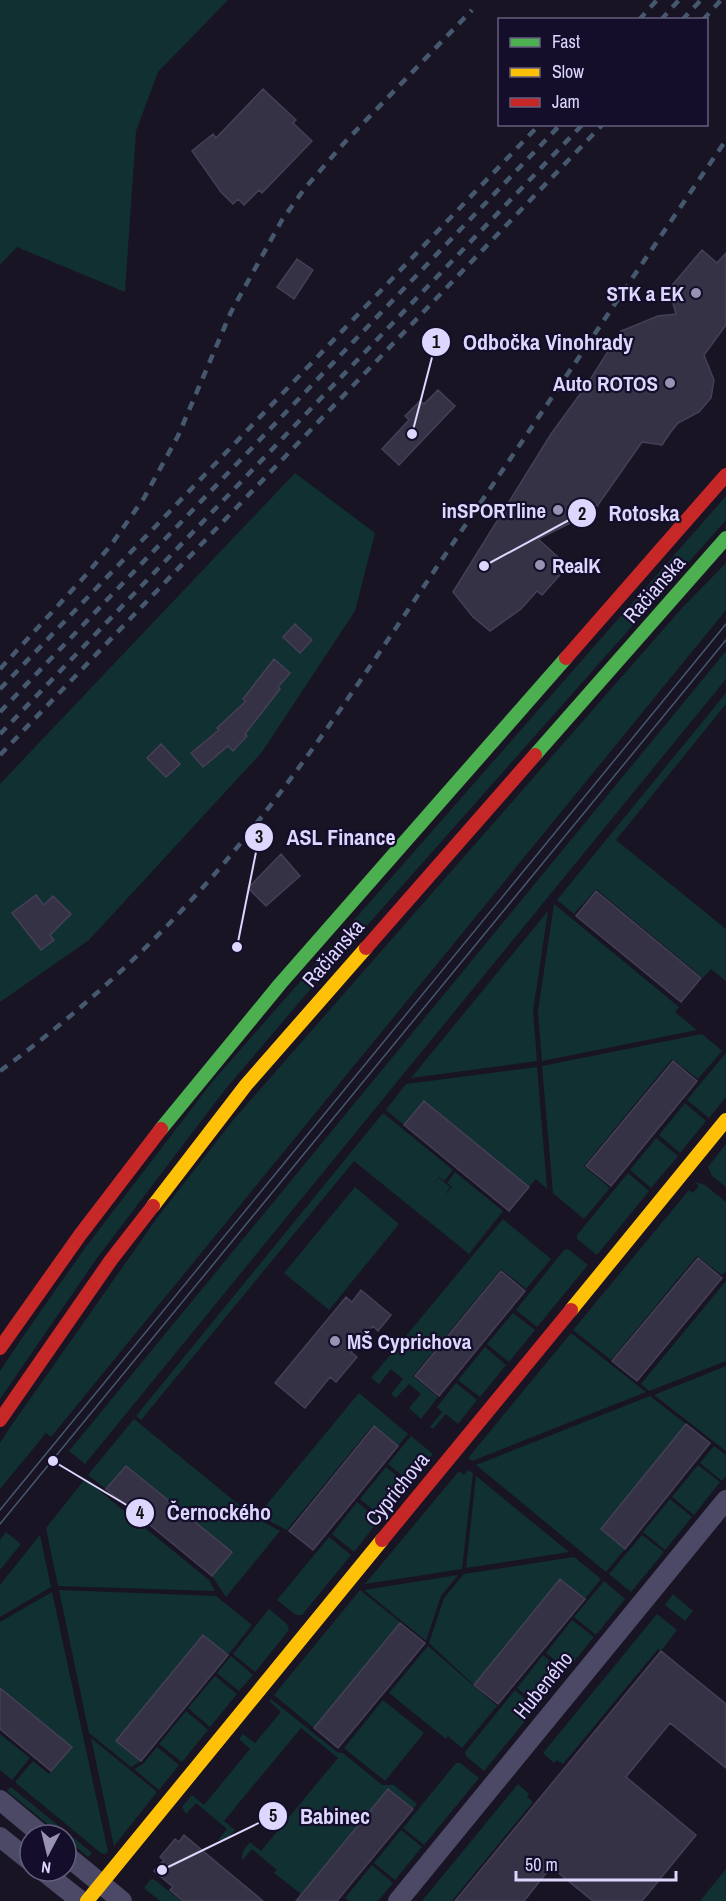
<svg xmlns="http://www.w3.org/2000/svg" width="726" height="1901" font-family="'Archivo Narrow',sans-serif">
	<style>
		.green { fill: #113032 }
		.building { fill: #363246; stroke: #453f57; stroke-width: 1.5 }
		.lines { fill: none; stroke-linecap: round; stroke-linejoin: round }
		.street { stroke: #4b4965; stroke-width: 20 }
		.fast { stroke: #4caf50; stroke-width: 14 }
		.slow { stroke: #ffc107; stroke-width: 14 }
		.jam { stroke: #c62828; stroke-width: 14 }
		.tram { stroke: #45586e; stroke-width: 1.5 }
		.rail { stroke: #45586e; stroke-width: 4.5; stroke-dasharray: 9 8; stroke-linecap: butt }
		.poi-dot { fill: #9893b2; stroke: #140e2a; stroke-width: 2 }
		.labels { text-anchor: middle; dominant-baseline: central; stroke-width: 4.5; stroke-linejoin: round; paint-order: stroke }
		.poi-label { font-size: 21px; font-weight: bold; fill: #ddd7ff; stroke: #140e2a; text-anchor: end }
		.street-label { font-size: 21px; fill: #ddd7ff; stroke: #140e2a }
		.leader { fill: none; stroke: #ddd7ff; stroke-width: 2 }
		.callout-dot { fill: #ddd7ff; stroke: #140e2a; stroke-width: 2 }
		.mark-label { font-size: 18px; text-anchor: middle; font-weight: bold; fill: #111 }
		.callout-label { font-size: 22px; text-anchor: middle; font-weight: bold; fill: #ddd7ff; stroke: #140e2a; stroke-width: 4.5; stroke-linejoin: round; paint-order: stroke }
	</style>
	<rect width="100%" height="100%" fill="#181424"/>
	<path class="green" d="M0,0H228L158,72L136,131L125,292L17,247L0,265Z
		M295,473L375,533L355,611L262,752L89,940L0,1002V784Z
		M726,496V520L302,999L224,1091L97,1258L0,1399V1371L24,1335L85,1248L212,1082Z
		M726,563V610L51,1437L46,1433L0,1489V1443L11,1426L157,1218L234,1119L682,608Z
		M726,651V679L85,1464L69,1451Z
		M726,693V704L616,840L726,929V981L711,969L703,978L596,889L574,914L557,900Z
		M554,904L679,1007L675,1012L697,1030L542,1061L538,1011Z
		M548,911L533,1011L537,1061L411,1078Z
		M702,1034L722,1051L698,1079L672,1059L584,1166L610,1188L584,1219L553,1193L542,1066Z
		M726,1053V1097L709,1118L687,1100Z
		M537,1067L547,1189L536,1179L529,1187L425,1101L404,1125L386,1110L406,1084Z
		M685,1103L706,1121L680,1153L659,1135Z
		M383,1113L453,1170L444,1181L439,1177L432,1185L439,1178L450,1187L445,1195L452,1187L447,1183L455,1172L503,1211L469,1254L354,1161L141,1420L136,1416Z
		M656,1138L678,1156L651,1188L630,1170Z
		M726,1144V1187L712,1176L708,1167Z
		M628,1173L649,1191L597,1255L577,1239V1235Z
		M695,1182L705,1185L726,1202V1271L722,1275L697,1256L611,1360L573,1330L689,1190L693,1193L699,1186Z
		M355,1187L399,1224L329,1310L284,1273Z
		M503,1219L551,1259L526,1289L501,1269L413,1376L438,1397L421,1419L409,1408L421,1394L409,1384L396,1398L391,1394L403,1379L391,1369L379,1384L371,1378Z
		M568,1249L588,1265L537,1327L516,1310L564,1250Z
		M726,1281V1361L649,1391L641,1384Z
		M513,1313L535,1330L509,1362L487,1344Z
		M571,1333L646,1392L472,1461L468,1458Z
		M485,1347L506,1365L480,1397L458,1380Z
		M726,1366V1451L654,1395Z
		M456,1383L477,1400L458,1424L446,1414L433,1429L430,1427L442,1412L437,1407Z
		M359,1393L408,1434L398,1446L373,1425L287,1530L258,1515Z
		M650,1396L686,1424L601,1529L625,1549L606,1572L476,1465Z
		M134,1419L254,1517L280,1531L226,1597L212,1576L231,1552L126,1466L106,1489L88,1475Z
		M411,1436L433,1454L410,1482L388,1464Z
		M714,1446L726,1455V1476L722,1481L700,1463Z
		M698,1465L720,1482L694,1515L672,1497Z
		M386,1467L408,1485L382,1517L360,1499Z
		M468,1470L473,1473L462,1569L365,1584L459,1471L464,1475Z
		M476,1476L569,1552L466,1568Z
		M85,1479L209,1580L215,1591L58,1586L46,1528Z
		M670,1499L692,1517L665,1550L643,1532Z
		M357,1502L379,1520L354,1552L332,1534Z
		M6,1532L21,1544L0,1570V1540Z
		M40,1535L51,1587L0,1617V1585Z
		M642,1535L664,1552L631,1592L609,1574Z
		M329,1537L351,1555L302,1615H296L277,1600Z
		M574,1557L601,1579L585,1599L560,1579L474,1685L429,1643L444,1598L464,1574Z
		M458,1575L441,1596L426,1641L364,1590Z
		M604,1581L625,1599L596,1635L574,1617Z
		M59,1590L216,1596L252,1625L228,1655L203,1635L141,1761L131,1767L89,1733Z
		M360,1590L401,1623L314,1728L274,1695Z
		M52,1592L108,1852L105,1854L101,1853L15,1782L33,1761L49,1774L71,1747L0,1688V1622Z
		M673,1594L693,1611L685,1621L665,1605Z
		M269,1609L287,1624L289,1630L255,1672L233,1654Z
		M657,1614L677,1630L661,1651L658,1649L563,1764L557,1760L554,1763L543,1753Z
		M572,1620L594,1637L567,1670L546,1653Z
		M428,1646L497,1706L462,1748L448,1736L446,1739L389,1693Z
		M543,1655L565,1673L538,1705L517,1688Z
		M231,1656L253,1675L239,1691L217,1673Z
		M215,1676L237,1694L210,1727L188,1708Z
		M515,1690L536,1708L484,1771L466,1756L465,1752Z
		M271,1699L337,1752L343,1753L382,1785H394L417,1804L413,1809L388,1789L302,1894L310,1901L274,1873L277,1870L252,1849L242,1861C241,1852 245,1848 250,1842L261,1851L338,1758L301,1728L224,1821L235,1830C230,1836 226,1842 218,1840L227,1829L196,1803L186,1814L182,1807L192,1795L204,1805L250,1749L239,1739L243,1734L255,1743L281,1712L269,1701Z
		M383,1700L424,1733L385,1781L344,1748Z
		M186,1711L208,1730L182,1762L159,1744Z
		M0,1734L30,1758L12,1780L0,1770Z
		M91,1738L157,1792L114,1846Z
		M157,1747L179,1765L159,1790L134,1769L143,1764Z
		M456,1763H460L479,1778L424,1845L403,1828Z
		M518,1784L529,1794L527,1797L533,1802L452,1901H422Z
		M11,1787L92,1853L88,1857L66,1839V1835H61L7,1791Z
		M401,1830L422,1847L395,1880L374,1863Z
		M372,1865L393,1883L378,1901H349L345,1898Z
		M726,1869V1901H700Z
		M151,1879L155,1880L181,1901H160L144,1888Z"/>
	<path class="building" d="M263,89L296,120L293,123L312,141L262,193L259,190L244,205L238,199L233,204L221,192L192,151L213,134L216,138Z
		M702,250L717,263L726,253V325L704,355L714,380L711,398L699,412L678,423L670,433L662,445L642,442L593,512L538,539L568,566L542,595L537,591L521,609L490,631L473,617L453,592L551,434L586,386L621,331L658,316L676,314L669,289Z
		M297,259L313,270L294,299L277,287Z
		M438,390L455,406L399,465L382,449L409,420L405,416L420,401L424,404Z
		M295,624L312,640L300,653L283,637Z
		M274,659L290,673L278,687L280,689L245,734L247,736L233,751L228,746L203,767L191,753L219,730L217,728L246,701L243,699Z
		M161,744L180,764L166,777L147,758Z
		M281,854L300,876L266,906L248,888Z
		M596,891L701,978L681,1002L576,916Z
		M36,895L44,905L53,896L71,914L50,935L54,940L41,950L12,913Z
		M673,1061L697,1081L611,1186L586,1166Z
		M424,1101L529,1187L509,1211L404,1125Z
		M698,1258L722,1278L637,1381L612,1361Z
		M501,1271L525,1291L439,1396L415,1376Z
		M361,1290L391,1315L378,1331L373,1326L351,1352L357,1357L336,1382L330,1377L305,1408L275,1383L346,1297L352,1302Z
		M686,1424L710,1443L625,1549L601,1529Z
		M374,1426L398,1446L313,1550L289,1531Z
		M126,1466L232,1552L212,1576L106,1489Z
		M560,1579L585,1599L498,1704L474,1685Z
		M400,1623L425,1643L338,1748L314,1728Z
		M203,1635L228,1655L141,1761L116,1741Z
		M661,1651L726,1704V1768L670,1723L626,1777L696,1835L642,1901H593L551,1867L524,1901H455Z
		M0,1688L72,1747L51,1771L0,1729Z
		M388,1789L413,1809L355,1879L337,1901H296Z
		M184,1835L221,1866L263,1901H183L170,1890L173,1887L154,1871L164,1860L160,1857L175,1839L179,1842Z"/>
	<g class="lines">
		<path class="street" d="M0,1800L42,1835
			M0,1837L30,1861
			M66,1855L122,1901
			M43,1871L81,1901
			M398,1901L726,1500"/>
		<path class="fast" d="M535,755L726,538
			M161,1129L280,984L566,658"/>
		<path class="slow" d="M153,1206L246,1085L366,948
			M571,1310L726,1120
			M87,1901L382,1540"/>
		<path class="jam" d="M566,658L726,475
			M366,948L535,755
			M0,1348L80,1235L161,1129
			M0,1420L111,1260L153,1206
			M382,1540L571,1310"/>
		<path class="tram" d="M0,1510L726,624
			M0,1524L726,640"/>
		<path class="rail" d="M639,20L657,0
			M661,20L679,0
			M682,20L701,0
			M703,20L721,0
			M0,669L85,576L111,545L144,498L178,436L231,312L282,220L305,188L345,142L472,10
			M0,689L540,124
			M0,712L561,124
			M0,734L583,124
			M0,755L603,124
			M0,1071C85,1009 163,936 230,856C309,761 376,657 445,555C539,417 632,278 726,140"/>
	</g>
	<g class="poi-dot">
		<circle cx="696" cy="293" r="6"/>
		<circle cx="670" cy="383" r="6"/>
		<circle cx="558" cy="510" r="6"/>
		<circle cx="540" cy="565" r="6"/>
		<circle cx="335" cy="1341" r="6"/>
	</g>
	<g class="labels">
		<g class="poi-label">
			<text x="684" y="293">STK a EK</text>
			<text x="658" y="383">Auto ROTOS</text>
			<text x="546" y="510">inSPORTline</text>
			<text x="552" y="565" text-anchor="start">RealK</text>
			<text x="347" y="1341" text-anchor="start">MŠ Cyprichova</text>
		</g>
		<g class="street-label">
			<text transform="translate(654 589) rotate(-49)">Račianska</text>
			<text transform="translate(333 953) rotate(-49)">Račianska</text>
			<text transform="translate(397 1489) rotate(-51)">Cyprichova</text>
			<text transform="translate(543 1685) rotate(-51)">Hubeného</text>
		</g>
	</g>
	<path class="leader" d="M412 434L436 342M484 566L582 513M237 947L259 837M53 1461L140 1513M162 1870L273 1816"/>
	<g class="callout-dot">
		<circle cx="412" cy="434" r="6"/>
		<circle cx="484" cy="566" r="6"/>
		<circle cx="237" cy="947" r="6"/>
		<circle cx="53" cy="1461" r="6"/>
		<circle cx="162" cy="1870" r="6"/>
		<circle cx="436" cy="342" r="15"/>
		<circle cx="582" cy="513" r="15"/>
		<circle cx="259" cy="837" r="15"/>
		<circle cx="140" cy="1513" r="15"/>
		<circle cx="273" cy="1816" r="15"/>
	</g>
	<g class="mark-label">
		<text x="436" y="348">1</text>
		<text x="582" y="520">2</text>
		<text x="259" y="843">3</text>
		<text x="140" y="1519">4</text>
		<text x="273" y="1822">5</text>
	</g>
	<g class="callout-label">
		<text x="548" y="350">Odbočka Vinohrady</text>
		<text x="644" y="521">Rotoska</text>
		<text x="341" y="845">ASL Finance</text>
		<text x="219" y="1520">Černockého</text>
		<text x="335" y="1824">Babinec</text>
	</g>
	<rect x="498" y="18" width="210" height="108" fill="#140e2a" stroke="#645e7f" stroke-width="1.5"/>
	<rect x="510" y="38" width="30" height="9" fill="#4caf50" stroke="#645e7f" stroke-width="1.5"/>
	<text x="552" y="48" font-size="18" fill="#ddd7ff">Fast</text>
	<rect x="510" y="68" width="30" height="9" fill="#ffc107" stroke="#645e7f" stroke-width="1.5"/>
	<text x="552" y="78" font-size="18" fill="#ddd7ff">Slow</text>
	<rect x="510" y="98" width="30" height="9" fill="#c62828" stroke="#645e7f" stroke-width="1.5"/>
	<text x="552" y="108" font-size="18" fill="#ddd7ff">Jam</text>
	<g transform="translate(48 1853) rotate(187)"><circle r="28" fill="#140e2a" stroke="#645e7f" stroke-width="1.5"/>
	<path d="M0-4.5L10 22L0 15L-10 22Z" fill="#9893b2"/>
	<text y="-9" font-size="16" font-weight="bold" text-anchor="middle" fill="#ddd7ff">N</text>
	</g>
	<path d="M516 1871v9h160v-9" fill="none" stroke="#ddd7ff" stroke-width="3"/>
	<text x="525" y="1871" font-size="18" fill="#ddd7ff" stroke="#140e2a" stroke-width="4.5" paint-order="stroke">50 m</text>
</svg>
